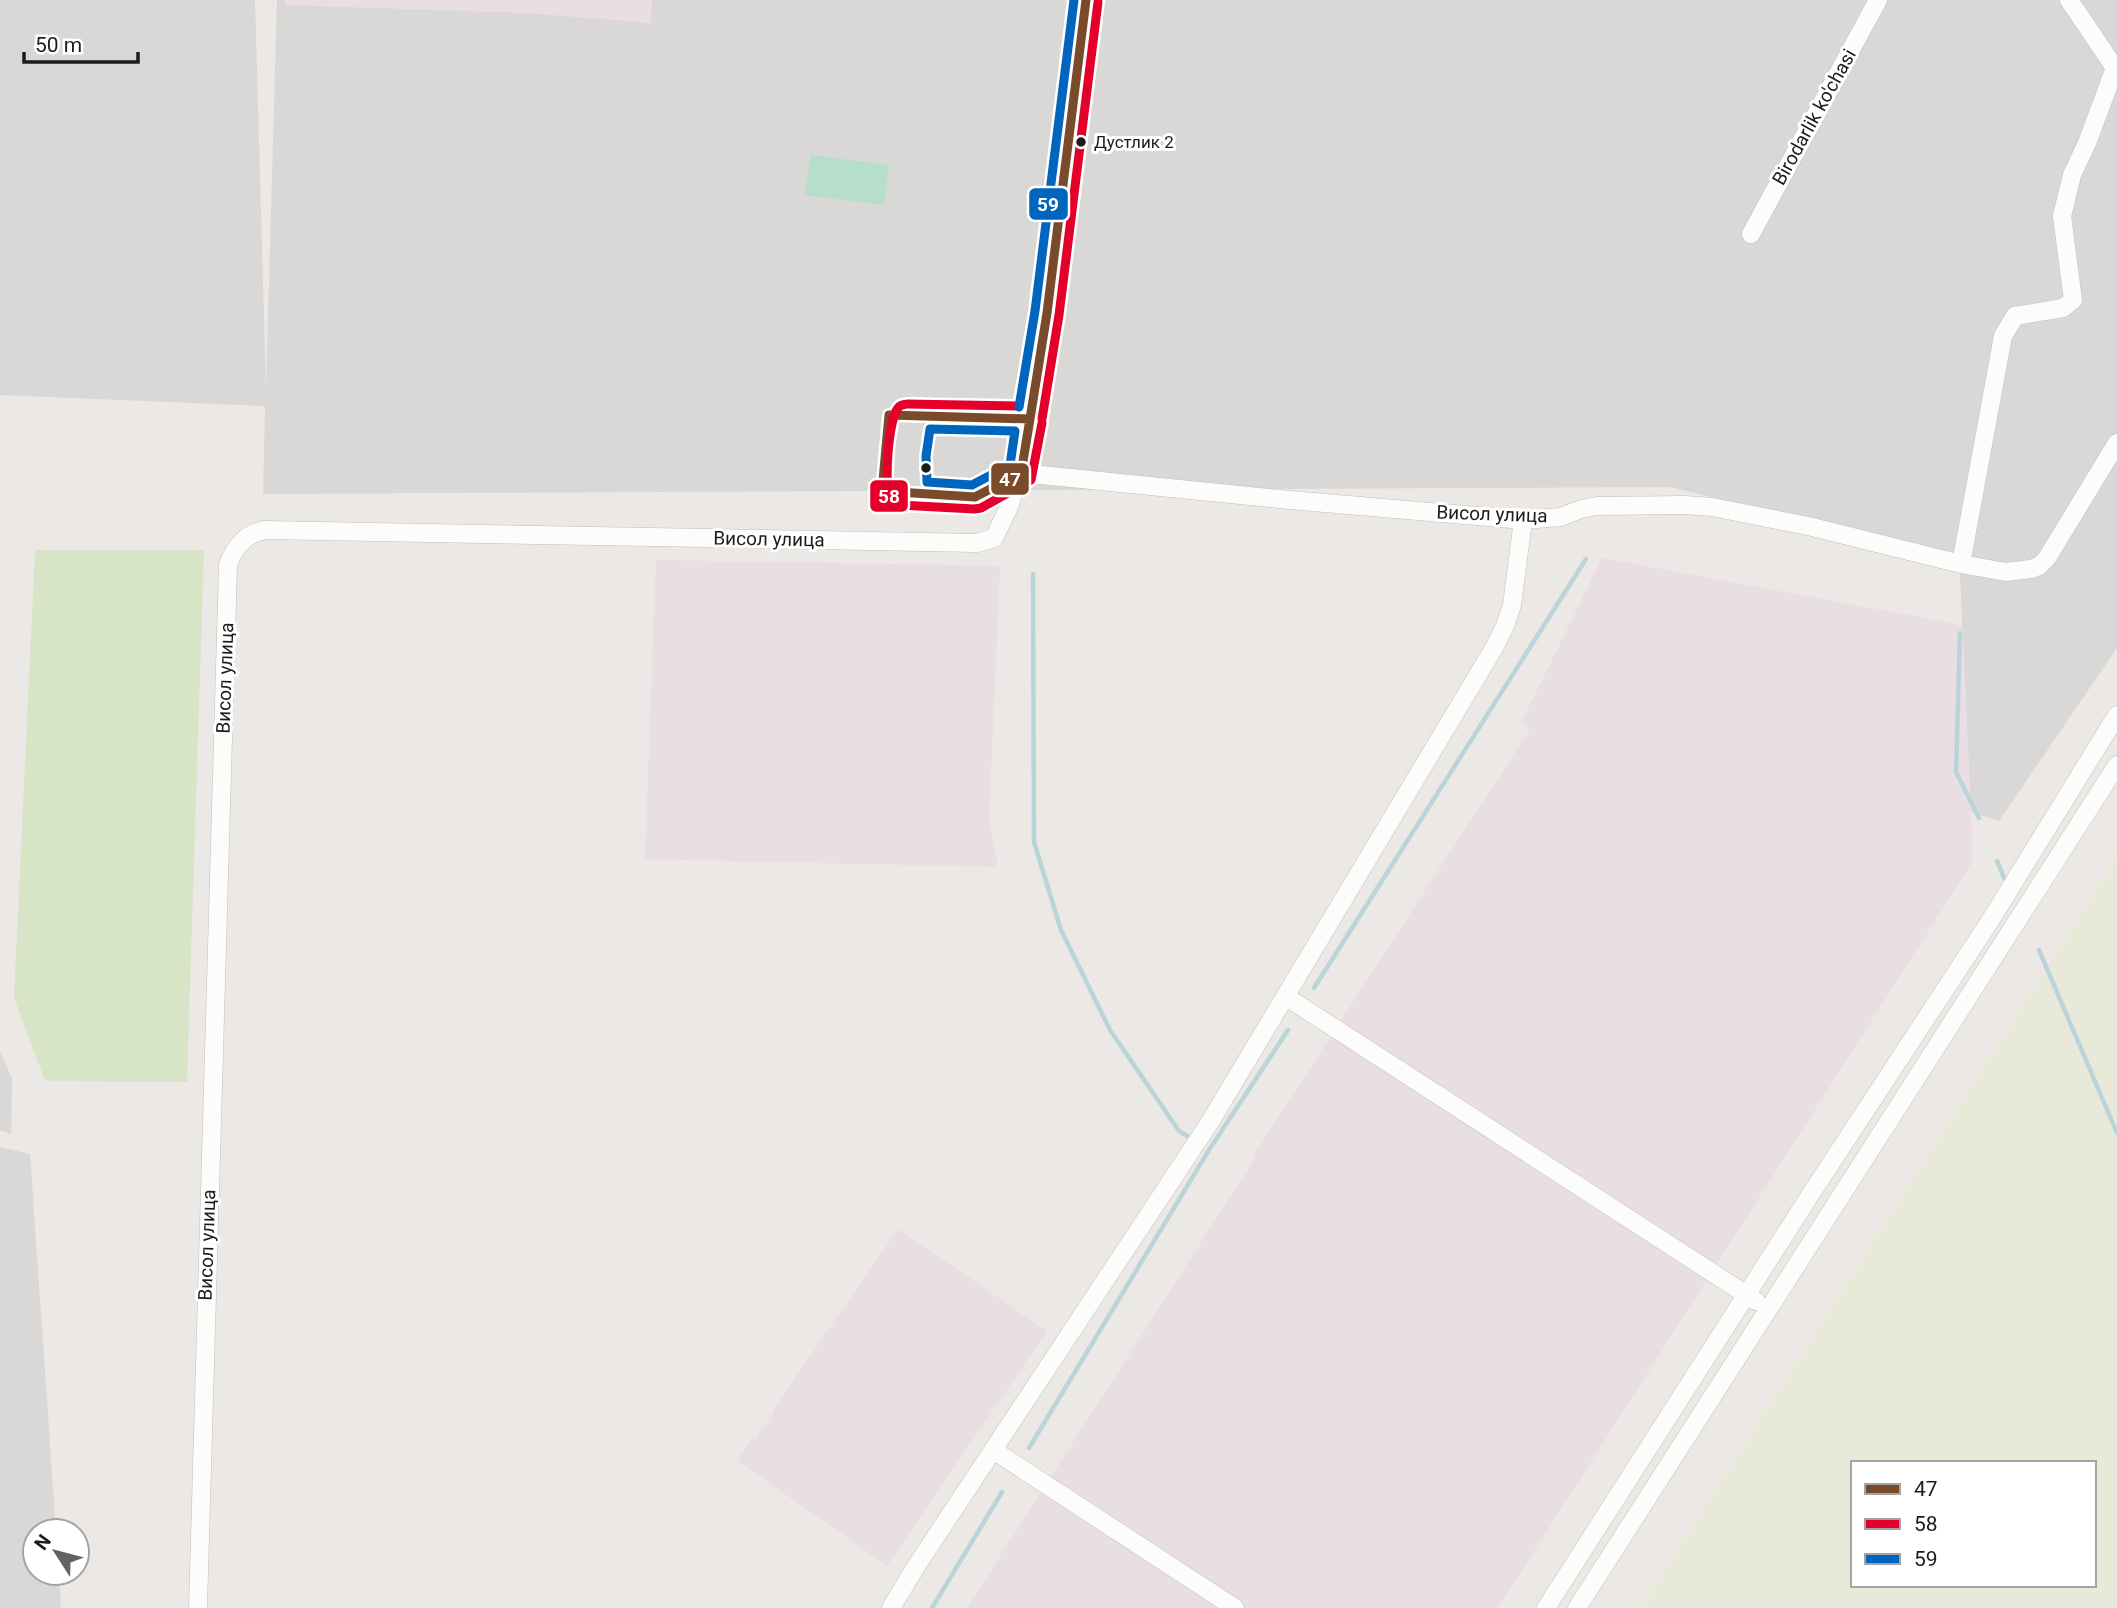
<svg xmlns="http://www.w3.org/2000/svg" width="2117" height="1608" font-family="Roboto,sans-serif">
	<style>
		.residential { fill: #dad8d6 }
		.industrial { fill: #e8dee3 }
		.farmland { fill: #e9e9d9; fill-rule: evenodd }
		.grass { fill: #d7e5c6 }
		.pitch { fill: #b5decc }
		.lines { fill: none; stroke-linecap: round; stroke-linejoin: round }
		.stream { stroke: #bbd4da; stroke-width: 4.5 }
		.minor-casing { stroke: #c2c0bf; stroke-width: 19 }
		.minor { stroke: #fcfcfb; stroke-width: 18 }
		.bus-1-casing { stroke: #fff; stroke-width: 14 }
		.bus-2-casing { stroke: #fff; stroke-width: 14 }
		.bus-3-casing { stroke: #fff; stroke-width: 14 }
		.bus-1 { stroke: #7a4b2a; stroke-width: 9 }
		.bus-2 { stroke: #e4002b; stroke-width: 9 }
		.bus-3 { stroke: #0065bd; stroke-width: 9 }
		.bus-dot { fill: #1c1c1c; stroke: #fff; stroke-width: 2.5 }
		.labels { text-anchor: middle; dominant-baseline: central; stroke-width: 6; stroke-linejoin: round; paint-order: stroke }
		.bus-label { font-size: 17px; fill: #1c1c1c; stroke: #fff; text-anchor: start }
		.street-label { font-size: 19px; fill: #1c1c1c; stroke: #fff }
		.line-badge { stroke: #fff; stroke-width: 2.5 }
		.badge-label { font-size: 19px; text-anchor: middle; font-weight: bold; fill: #fff }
	</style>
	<rect width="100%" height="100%" fill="#ebe8e5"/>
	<path class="residential" d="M0,0H255L266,388L277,0H2117V648L1999,821L1971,812L1959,555L1669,487L263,494L265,406L0,395Z
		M0,1052L12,1078L11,1134L0,1130Z
		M0,1147L30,1154L56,1531H35V1573H59L61,1608H0Z"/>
	<path class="industrial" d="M285,0H652L651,23L525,13L285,5Z
		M1602,558L1962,625L1973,861L1498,1608H967L1255,1158L1253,1156L1530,729L1521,723Z
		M656,560L1000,566L989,819L998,867L645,859Z
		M898,1229L1047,1331L887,1566L737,1460L753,1437L756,1438L775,1410L774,1408Z"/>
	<path class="farmland" d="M2117,856V1608H1640ZM1853,1463H2094V1585H1853Z"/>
	<path class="grass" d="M35,550H204L187,1082L45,1081L14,998Z"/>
	<path class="pitch" d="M811,155L889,165L884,205L805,195Z"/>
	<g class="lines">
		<path class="stream" d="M1033,574L1034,842L1061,930L1110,1030L1179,1131L1194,1140
			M1960,633L1956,772L1979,818
			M1997,861L2005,880
			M2039,950L2117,1133
			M1314,988L1586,559
			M1029,1448L1209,1150L1288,1030
			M932,1608L1002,1492"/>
		<g class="minor-casing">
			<path id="minor" d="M1751,234L1878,0
				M1021,473L1290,500L1523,520L1561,517L1581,509L1597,506L1684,505L1712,507L1808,526L1961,564L2006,572L2031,569L2039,566L2047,558L2117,443
				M1961,564L2003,336L2015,316L2063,308L2073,300L2062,216L2072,175L2087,143L2115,68L2069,0
				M1285,996L1756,1301
				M993,1450L1235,1608
				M198,1608L228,565C234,547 246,533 265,530L977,543L994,538L1008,509L1021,473L1047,313L1086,0
				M891,1608L915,1568L1210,1122L1494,648L1505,626L1512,605L1523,520
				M1546,1608L1816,1186L1990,921L2117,715
				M1577,1608L2117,765"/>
		</g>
		<use href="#minor" class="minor"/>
		<g class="bus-1-casing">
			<path id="bus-1" d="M889,415L1030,419L1021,473L975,497L882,491Z
				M1030,419L1047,313L1086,0"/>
		</g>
		<g class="bus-2-casing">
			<path id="bus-2" d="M1019,406L907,404C903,405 901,404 898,408C888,420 884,486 890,500L899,505L974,509L981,508L1031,480L1042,423
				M1042,419L1059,315L1098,2"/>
		</g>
		<g class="bus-3-casing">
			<path id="bus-3" d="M1019,407L1035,311L1074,0
				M930,429L1015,431L1010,465L972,485L927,482L926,456Z"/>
		</g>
		<use href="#bus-1" class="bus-1"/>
		<use href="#bus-2" class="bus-2"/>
		<use href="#bus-3" class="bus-3"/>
	</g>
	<g class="bus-dot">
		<circle cx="1081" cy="142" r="6"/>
		<circle cx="926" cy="468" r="6"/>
	</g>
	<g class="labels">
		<g class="bus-label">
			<text x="1094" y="142">Дустлик 2</text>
		</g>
		<g class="street-label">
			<text transform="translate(1814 117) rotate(-61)">Birodarlik ko'chasi</text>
			<text transform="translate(1492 514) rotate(2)">Висол улица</text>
			<text transform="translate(769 539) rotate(1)">Висол улица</text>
			<text transform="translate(225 678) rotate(-88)">Висол улица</text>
			<text transform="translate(207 1245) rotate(-88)">Висол улица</text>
		</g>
	</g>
	<g class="line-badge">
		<rect x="1028" y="187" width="41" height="34" rx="7" fill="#0065bd"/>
		<rect x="990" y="462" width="40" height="34" rx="7" fill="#7a4b2a"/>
		<rect x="869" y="479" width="40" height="34" rx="7" fill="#e4002b"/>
	</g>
	<g class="badge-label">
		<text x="1048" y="211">59</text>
		<text x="1010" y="486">47</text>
		<text x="889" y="503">58</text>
	</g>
	<rect x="1851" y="1461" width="245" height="126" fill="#ffffff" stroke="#a4a4a4" stroke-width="2"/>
	<rect x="1865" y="1484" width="35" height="10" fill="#7a4b2a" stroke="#a4a4a4" stroke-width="2"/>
	<text x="1914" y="1496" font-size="21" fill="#1c1c1c">47</text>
	<rect x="1865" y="1519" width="35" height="10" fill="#e4002b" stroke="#a4a4a4" stroke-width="2"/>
	<text x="1914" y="1531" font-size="21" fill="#1c1c1c">58</text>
	<rect x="1865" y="1554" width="35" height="10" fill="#0065bd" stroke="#a4a4a4" stroke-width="2"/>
	<text x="1914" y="1566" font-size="21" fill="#1c1c1c">59</text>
	<g transform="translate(56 1552) rotate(306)"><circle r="33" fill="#ffffff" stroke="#a4a4a4" stroke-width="2"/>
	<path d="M0-5L12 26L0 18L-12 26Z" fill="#646362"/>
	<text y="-10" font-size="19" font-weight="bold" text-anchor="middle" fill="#1c1c1c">N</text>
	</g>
	<path d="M24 52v10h114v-10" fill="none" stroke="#1c1c1c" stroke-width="3.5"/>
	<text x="35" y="52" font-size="21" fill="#1c1c1c" stroke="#ffffff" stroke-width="5" paint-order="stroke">50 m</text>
</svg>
